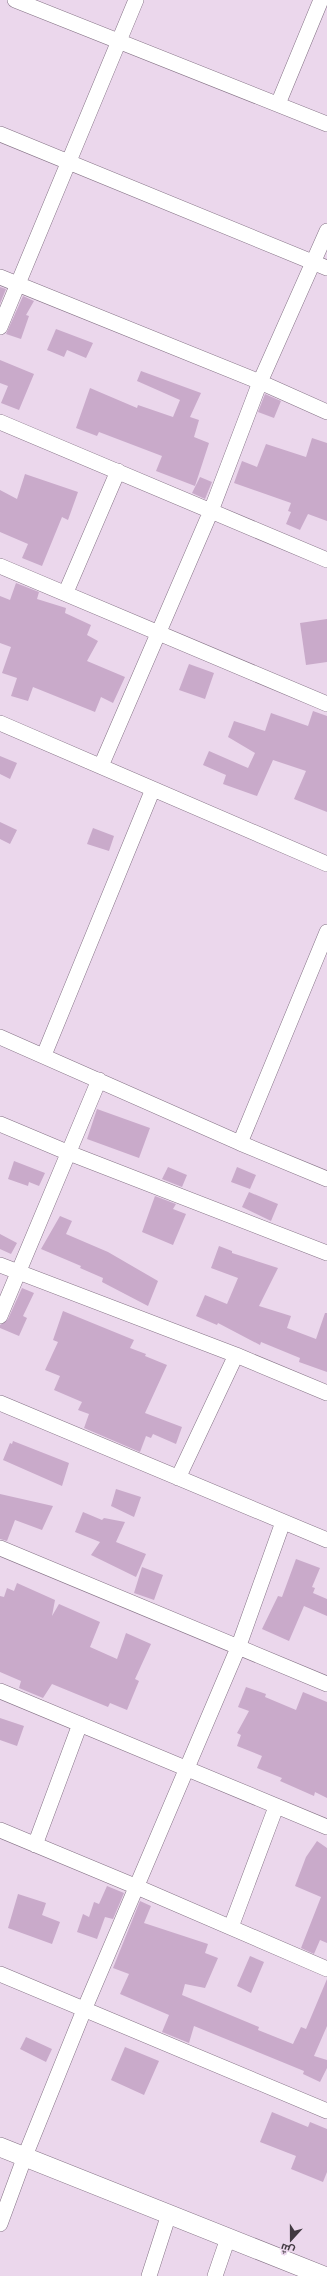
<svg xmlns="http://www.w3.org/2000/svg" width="327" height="2276" font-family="'Sofia Sans Condensed',Cairo,sans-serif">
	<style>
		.building { fill: #c9aaca }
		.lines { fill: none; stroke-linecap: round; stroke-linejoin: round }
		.minor-casing { stroke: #857386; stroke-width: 16 }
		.tertiary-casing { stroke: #857386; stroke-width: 20 }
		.minor { stroke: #fff; stroke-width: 15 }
		.tertiary { stroke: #fff; stroke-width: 19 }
	</style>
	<rect width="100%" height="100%" fill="#ebd7ec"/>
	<path class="building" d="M0,287L6,289L0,304Z
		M23,296L34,301L26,315L29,316L21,339L6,334Z
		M56,329L93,343L86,358L67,350L64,357L47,350Z
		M0,360L34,374L19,410L1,403L8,386L0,383Z
		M141,371L201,393L190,417L199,420L194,437L209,443L195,486L156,471L162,456L99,432L97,436L76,428L90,388L137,408L138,405L173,417L180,400L137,381Z
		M265,394L281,401L274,418L258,412Z
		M312,438L327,443V521L308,514L300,530L286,524L291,512L288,511L291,503L234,483L242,461L257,467L266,444L306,457Z
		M25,474L78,492L68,520L62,517L42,566L22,558L28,544L0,532V490L17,499Z
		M200,477L212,482L205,499L192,493Z
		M16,583L39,592L37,599L66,608L65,613L91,625L87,635L98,641L87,661L125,677L113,703L101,697L95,712L33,687L28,701L11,696L17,678L2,673L11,647L0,643V596L10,600Z
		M327,619V662L306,665L300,623Z
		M189,664L214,673L205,699L179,690Z
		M313,711L327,716V812L294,799L306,771L273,760L257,796L223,784L226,775L203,765L209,751L248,768L255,753L228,737L234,721L265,731L271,713L308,726Z
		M0,756L17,763L10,779L0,774Z
		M0,822L17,830L10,844L0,839Z
		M93,828L114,836L109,851L87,844Z
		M97,1109L150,1128L139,1158L87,1139Z
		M14,1161L45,1173L39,1186L29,1182L28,1186L8,1179Z
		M168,1167L187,1175L182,1187L162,1179Z
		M237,1167L256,1175L250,1189L231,1182Z
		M249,1192L278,1204L271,1221L242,1207Z
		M155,1196L176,1204L173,1209L186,1214L173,1245L142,1232Z
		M60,1216L72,1221L66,1234L108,1252L158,1281L148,1306L102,1282L103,1278L80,1268L81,1266L41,1249Z
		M0,1234L17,1243L11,1254L0,1249Z
		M219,1246L232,1251V1253L278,1268L259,1306L291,1316L287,1328L316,1339L325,1313H327V1372L299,1362L300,1358L261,1342L260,1345L218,1323L217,1325L196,1316L205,1295L227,1304L238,1278L211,1268Z
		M22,1288L34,1293L23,1316L27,1318L19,1336L0,1328V1325L8,1319Z
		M63,1311L134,1340L130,1348L146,1354L145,1356L167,1365L145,1413L182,1427L176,1444L153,1434L151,1438L146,1436L140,1452L84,1428L89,1414L78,1410L82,1402L54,1390L60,1376L45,1370L58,1342L53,1340Z
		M13,1441L69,1463L62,1486L3,1460L10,1443L12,1444Z
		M116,1489L141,1497L134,1517L111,1506Z
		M0,1494L53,1506L42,1530L15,1520L7,1541L0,1539Z
		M83,1512L102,1520L104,1518L125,1522L116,1542L146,1554L136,1577L91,1555L100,1542L75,1532Z
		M296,1559L320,1568L312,1587L315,1588L313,1593L327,1599V1616L304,1606L289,1641L262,1629L278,1596L282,1597Z
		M142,1567L163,1575L154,1600L134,1593Z
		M17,1583L55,1600L52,1616L59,1604L100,1622L90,1647L117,1659L126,1633L151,1644L135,1679L139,1681L127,1710L110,1703L108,1707L52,1684L43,1698L19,1688L21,1681L0,1672V1596L4,1597L7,1588L14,1591Z
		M246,1687L266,1694L265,1697L296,1710L303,1692L327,1702V1798L315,1792L314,1796L280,1781L282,1778L257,1768L262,1756L237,1746L241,1735L237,1733L249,1711L238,1707Z
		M0,1718L24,1726L17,1746L0,1740Z
		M317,1841L327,1848V1943L320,1940L314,1954L301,1948L321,1897L295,1886L306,1857Z
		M107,1886L124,1893L113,1919L105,1917L97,1939L77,1932L83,1914L89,1917L94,1902L99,1904Z
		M18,1894L46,1903L42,1915L60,1922L52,1944L8,1928Z
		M140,1901L151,1906L144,1923L208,1944L205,1953L218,1958L205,1988L185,1984L182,1995L259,2027L258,2030L293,2044L301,2027L306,2029L327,1979V2026L314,2056L327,2060V2068L320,2082L303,2074L304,2071L194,2026L189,2043L162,2032L169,2015L120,1994L129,1974L113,1968Z
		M250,1956L264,1962L251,1993L237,1986Z
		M26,2037L52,2049L46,2062L20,2049Z
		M125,2047L159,2061L144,2095L111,2080Z
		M272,2112L308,2127L310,2122L327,2129V2172L323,2182L291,2169L296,2156L260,2142Z"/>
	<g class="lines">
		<g class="minor-casing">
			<path id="minor" d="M15,0L327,124
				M278,104L321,0
				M0,134L327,268
				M0,277L260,382L327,412
				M0,327L136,0
				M0,422L327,560
				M0,566L327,704
				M66,592L118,471
				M0,723L327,864
				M101,766L211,511L260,382L327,231
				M0,1037L240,1143L327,1179
				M44,1055L153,789
				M0,1124L69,1153L327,1253
				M240,1143L327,932
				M0,1265L236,1355L327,1393
				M0,1316L99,1080
				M0,1403L327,1540
				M178,1478L236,1355
				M0,1548L327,1684
				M0,1691L327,1827
				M0,1830L137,1887L327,1969
				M35,1845L80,1724
				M231,1927L276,1807
				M0,1974L327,2111
				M0,2224L25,2156L84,2010L238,1648L283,1522
				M149,2276L169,2214
				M215,2276L228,2238"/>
		</g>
		<g class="tertiary-casing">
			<path id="tertiary" d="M0,2147L324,2276"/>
		</g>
		<use href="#minor" class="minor"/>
		<use href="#tertiary" class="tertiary"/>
	</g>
	<g transform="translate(291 2240) rotate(201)" stroke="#ebd7ec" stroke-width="3" paint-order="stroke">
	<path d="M0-3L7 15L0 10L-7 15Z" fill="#413941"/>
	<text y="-6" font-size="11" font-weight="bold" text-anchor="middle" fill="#413941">ش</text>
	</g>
</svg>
